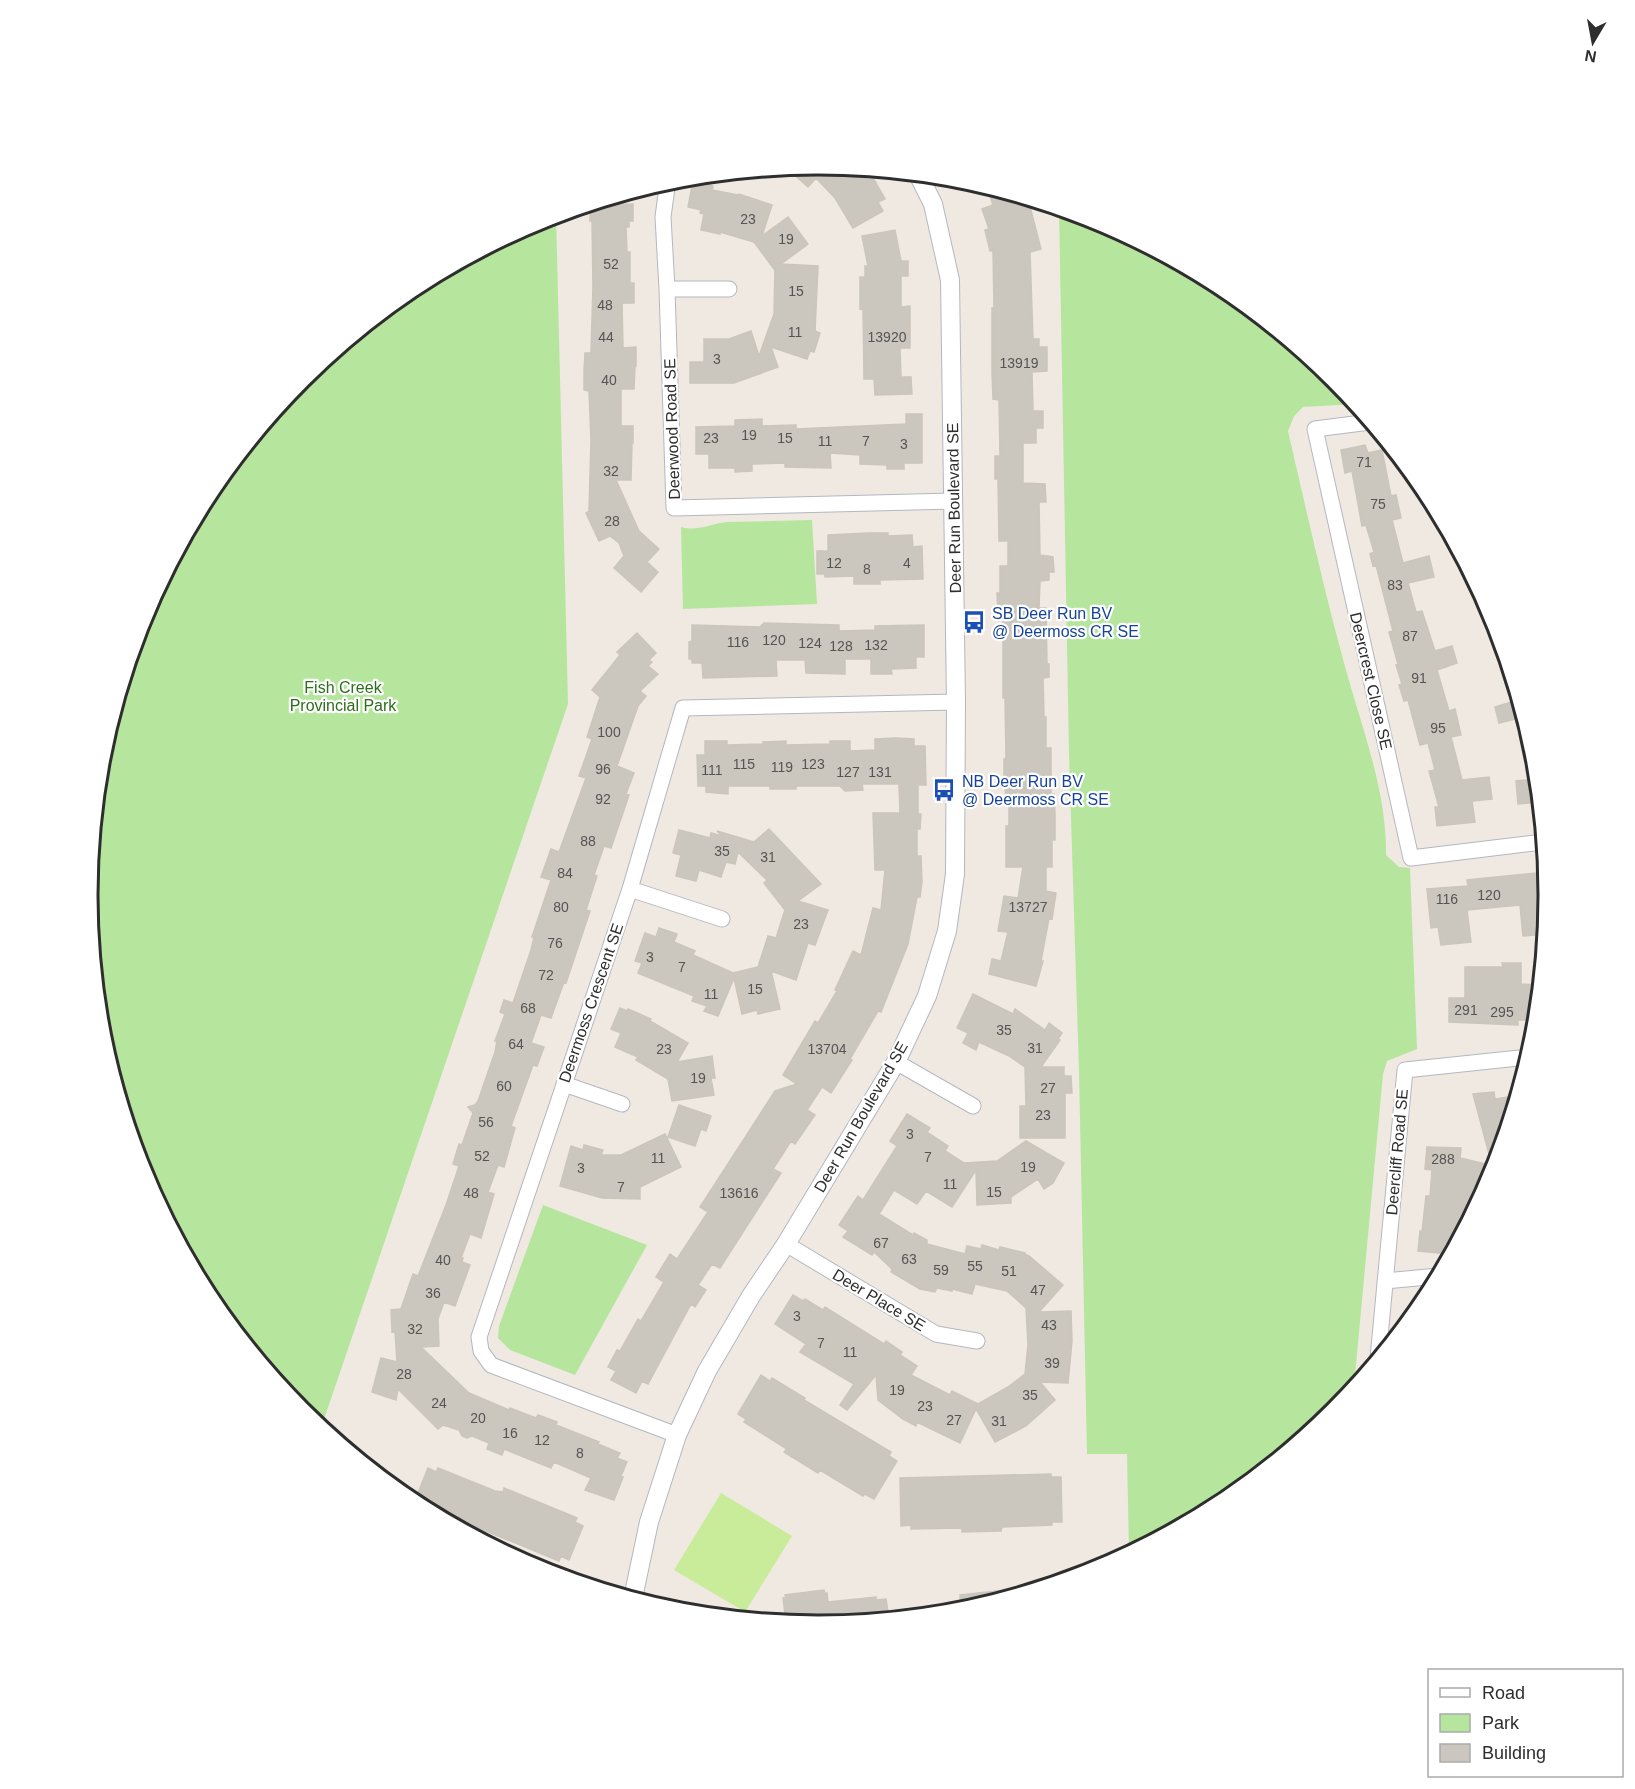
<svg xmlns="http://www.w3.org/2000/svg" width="1635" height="1789" font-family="Helvetica,sans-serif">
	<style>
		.green { fill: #b6e59e }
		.pitch { fill: #c9ec9a }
		.building { fill: #cbc7bf; stroke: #cbc5ba; stroke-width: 1.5 }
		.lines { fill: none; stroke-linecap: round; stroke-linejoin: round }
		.minor-casing { stroke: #b4b7c1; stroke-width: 17 }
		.tertiary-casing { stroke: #b4b7c1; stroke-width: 20 }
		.minor { stroke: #fff; stroke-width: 15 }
		.tertiary { stroke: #fff; stroke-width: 18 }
		.labels { text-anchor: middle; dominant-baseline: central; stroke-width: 4.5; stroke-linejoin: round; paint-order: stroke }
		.number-label { font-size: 14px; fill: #555452 }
		.street-label { font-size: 16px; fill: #2e2e2e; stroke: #fff }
		.transit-label { font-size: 16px; fill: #164399; stroke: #fff; text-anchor: start }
		.park-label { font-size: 16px; fill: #2c6e1b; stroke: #fff }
		.rim { fill: none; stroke: #2e2e2e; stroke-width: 3 }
	</style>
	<rect width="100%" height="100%" fill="#efe9e1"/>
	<path class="green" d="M1059,208L1097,220L1224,287L1334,378L1356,404L1303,407L1294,416L1288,431C1306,509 1323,586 1344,663C1361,726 1387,790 1386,855L1399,867L1410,868L1417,1049L1387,1061L1383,1074L1354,1386L1334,1411L1223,1502L1129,1552L1127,1454H1087L1079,1071L1069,754Z
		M556,214L568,704L321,1428L301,1411L210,1300L142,1174L101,1037L87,895L101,752L143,615L210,488L301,378L412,287L538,219Z
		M812,520L817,604L683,609L681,527C699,532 711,523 728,522Z
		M543,1205L647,1245L575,1375L510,1350L498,1338L499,1326Z"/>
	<path class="pitch" d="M721,1493L792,1536L745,1612L674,1570Z"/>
	<path class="building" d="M818,164L868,169L885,199L878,202L883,211L853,228L835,198L816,178L808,187L786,167Z
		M693,181L713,186L712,190L738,195L739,194L772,205L762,236L788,217L808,244L781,264L818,266L815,331L820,333L814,352L810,351L807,359L771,347L778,367L734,383H690V362H704V339H729L751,331L759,356L774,314L775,268L774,269L754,242L720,232V234L701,230L704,214L700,213L701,210L688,207Z
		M998,189L1028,199L1041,249L1030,252L1033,339H1039V347H1047V371L1032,372L1033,411H1043V428H1036V443H1023V483L1045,484L1046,502H1039L1040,555L1053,557L1054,572H1049V580L1040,581L1039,608H1046L1047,664H1049V677L1043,678L1044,717H1046V748H1051V794H1054L1055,814V840H1052V867H1046V891L1056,893L1052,919L1049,918L1041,961H1043L1036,986L989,974L992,959L1001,961L1008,932L998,931L1004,896L1018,898L1023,867H1006V826H1009V799H1006L1004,776V759H1006L1005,698H1003V614H998L997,593H1000V566H1008V541H999L998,479H995V456H1000L999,400L993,399L992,372V308H994L993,250L990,251L985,230L989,229L982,209L993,205L989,193Z
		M633,204V221H629V227H626L627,252H630V283H634V303H622L623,348L636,347V366H635L634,389H621V426H633V443H632L631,480H616L639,531L659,549L647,562L658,572L641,592L614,568L624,556L619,543L610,536L599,541L586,513L589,511L591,440L589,391L584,390V371L585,353H591L593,286L592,221H590V205Z
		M895,230L901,261H908V276H901V307L910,306V348H900L901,377H911L912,394L875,395L874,379H864L863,308L860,309V277H865V266H868L862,236Z
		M906,414H922V463H904V469H887V465L860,464V455L830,453L831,468L785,467V463L752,464V471L735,472V468H709V454H696V427L735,426V420L762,419V426L796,425V429L906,424Z
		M1365,445L1368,453L1382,450L1391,496L1396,495L1401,518L1392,520L1403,563L1429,556L1434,577L1408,583L1416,612L1422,611L1435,651L1452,646L1457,663L1437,670L1449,711L1455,709L1461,735L1451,737L1462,780L1489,777L1492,799L1472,801L1475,822L1437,826L1435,807H1439L1429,771L1435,770L1428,743L1420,745L1408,700L1404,701L1399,685L1402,684L1396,665L1398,664L1389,632L1393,631L1376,565L1373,566L1370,554L1374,552L1366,525L1362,526L1352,471L1345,473L1341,450Z
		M869,533H888V536L912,535L913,547L922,546L923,579L880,580V584H854V576L825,577V574H817V551H828V535Z
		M764,623L839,625V631L875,630V626L924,625V657H916V668L891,669L892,674H871V659H845V674L806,673L805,660H776L777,676L703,678L702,663H692V659H689V642L692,641V625L760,627Z
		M637,633L656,653L649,660L652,662L648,666L658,674L640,691L646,696L638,706L617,766L634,773L626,794L629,795L611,848L604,846L594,875L597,876L586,910L590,911L566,983L564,982L551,1018L541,1015L531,1043L544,1047L537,1066L533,1065L511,1126L515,1128L504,1167L498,1165L488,1192L494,1194L481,1238L470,1234L461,1258H463L462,1262L470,1265L455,1306L444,1302L438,1319L439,1346L421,1347L469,1393L509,1410L510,1408L536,1418L538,1415L557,1422L556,1425L599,1442L598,1444L620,1453L617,1458L627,1462L621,1476L623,1477L614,1500L585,1490L591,1478L554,1462L551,1468L504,1449L502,1455L487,1449L489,1443L472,1436L467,1438L462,1436L459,1430L443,1425L438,1429L398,1389L396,1400L372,1392L381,1358L397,1362L395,1331L392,1332L391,1310L401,1309L413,1274L418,1276L446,1205L459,1166L453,1164L459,1144L462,1145L473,1113L468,1107L475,1105L478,1101L495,1052L497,1041H495L505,1014L500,1012L504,1000L513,1003L531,950L534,937H532L551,880L541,877L551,849L559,852L586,778L579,776L592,739L587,737L600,697L592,690L620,655L617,652Z
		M1515,701L1520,718L1499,723L1495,707Z
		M895,738L914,739V746H925L926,785H918V814H921L920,829H917V856H921L922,882L920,897H917L908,944L881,1012L878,1011L850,1059L852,1060L831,1093L822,1087L807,1110L815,1115L795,1144L791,1141L773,1169L781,1173L720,1268L712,1264L698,1285L706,1290L695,1307L691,1304L648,1384L642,1381L636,1393L611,1380L616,1371L608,1367L617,1350L620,1351L638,1319L641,1321L664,1282L656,1277L670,1254L677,1259L708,1212L700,1207L775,1091L797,1084L783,1075L815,1021L818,1023L837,991L835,990L853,951L861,955L873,908L881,910L885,870H875L873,813H900L899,784H862L863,790L845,791L840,786H796V789H770V786H728V794L706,792V786H698L697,755H705V741H727V745L763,744V742L786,741V745L830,744V741H850V751L875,750V739Z
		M1535,779L1538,802L1518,804L1516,781Z
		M769,829L821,884L798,901L828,910L815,945L808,943L796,980L771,971L780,1009L758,1014L757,1010L742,1014L734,978L718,1016L704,1011L707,1006L692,1001L694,996L638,973L642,963L635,961L645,933L656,937L659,928L677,934L674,942L695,951L693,955L733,973L758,967L768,936L776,938L785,910L764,883L767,880L738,852L735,864L726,862L721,877L699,870L696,881L676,876L681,855L673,853L679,830L710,838L711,833L722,836L717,831L754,842Z
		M1546,872L1548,895L1544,934L1523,936L1520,905L1467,910L1471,942L1441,945L1438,927L1431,928L1427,889L1468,886L1467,880Z
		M1502,963H1521V984L1539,985L1536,1020H1518V1025L1449,1022V998H1465V967H1503Z
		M973,994L1013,1014L1015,1009L1045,1030L1049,1023L1062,1033L1058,1039L1060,1040L1041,1067H1064V1076H1071L1072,1093H1065V1138H1020V1106H1026L1025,1067L1009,1056L979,1042L976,1050L963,1043L968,1033L957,1028Z
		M620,1008L627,1011L628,1009L651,1019L650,1021L688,1043L677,1062L712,1056L715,1078H711L714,1095L672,1101L668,1079L636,1060L638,1057L615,1047L621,1033L611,1029Z
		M1494,1092L1495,1099L1516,1096L1499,1151L1489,1154L1473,1094Z
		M679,1105L711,1116L706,1131L701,1129L695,1146L668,1137Z
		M907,1114L930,1128L927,1132L948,1146L945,1151L964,1163L997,1161L1026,1141L1064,1163L1053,1183L1044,1189L1038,1179L1011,1197V1203L977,1205L976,1170L952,1207L926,1191L917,1204L894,1190L879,1214L913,1235L914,1233L927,1240V1244L965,1254L967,1246L981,1249L982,1245L999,1250L1000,1247L1025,1253L1024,1254L1029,1256L1063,1285L1039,1312L1071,1311L1072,1341L1068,1383L1040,1382L1055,1400L1026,1426L995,1442L976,1409L960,1443L917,1422L916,1426L903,1419L878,1400L876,1375L847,1410L840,1405L854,1384L800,1352L806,1344L775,1324L793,1295L803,1301L805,1299L823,1310L825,1307L884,1344L886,1341L902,1352L900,1355L917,1366L911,1375L950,1395L952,1391L978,1404L1008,1387L1025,1374L1028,1345L1026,1308L1007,1291L975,1284L972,1294L952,1289V1291L937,1288L935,1292L920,1289L891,1272L892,1269L874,1252L872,1255L843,1237L848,1231L839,1225L858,1196L863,1200L897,1146L890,1141Z
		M665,1134L681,1167L640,1187V1199L602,1198L560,1186L571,1146L583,1150L584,1145L603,1150L601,1155H621Z
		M1427,1147L1461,1148L1460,1158L1486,1164L1479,1199L1450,1254L1418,1251L1420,1231L1422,1232L1426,1196H1430L1432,1170L1425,1169Z
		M761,1375L770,1381L772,1378L805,1398L804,1400L891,1452L889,1456L897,1461L874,1499L865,1494L863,1496L820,1470L818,1473L784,1452L787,1449L744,1422L746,1419L738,1414Z
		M428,1468L436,1472L438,1468L495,1491L503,1492L504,1488L577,1518L575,1522L583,1526L569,1560L561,1556L559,1561L474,1526L473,1527L466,1524L464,1528L414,1503Z
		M1051,1474V1477H1061L1062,1522H1052V1525L1002,1527L1001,1531L962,1532V1528L911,1529V1525L901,1526L900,1478Z
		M824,1590L825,1594L827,1593L828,1602L876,1597V1600L886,1599L889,1618L817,1625L786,1622L783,1598H786L785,1595Z
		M1006,1590L1008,1597L961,1611L960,1595Z"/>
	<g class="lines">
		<g class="minor-casing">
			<path id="minor" d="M668,180L663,217L667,289L674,508L954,501
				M667,289H729
				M1370,422L1315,429L1411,858L1543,842
				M630,889L722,919
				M896,1062L973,1106
				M564,1084L622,1104
				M786,1244L936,1334L977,1341
				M1385,1281L1438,1276
				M1378,1358L1405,1070L1528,1057
				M677,1435L491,1365L481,1351L479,1337L630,889L683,708L956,702"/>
		</g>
		<g class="tertiary-casing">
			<path id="tertiary" d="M633,1598L649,1522L677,1435L707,1371L751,1296L786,1244L896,1062L927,996L947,931L955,874L956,702L950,280L933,204L918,174"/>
		</g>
		<use href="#minor" class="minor"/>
		<use href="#tertiary" class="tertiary"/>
	</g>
	<defs>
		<g id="bus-bare" transform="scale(1.8)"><path d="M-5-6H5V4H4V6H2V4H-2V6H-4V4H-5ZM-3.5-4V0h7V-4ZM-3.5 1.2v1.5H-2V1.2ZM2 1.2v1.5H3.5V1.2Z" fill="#1a4fb4" stroke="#fff" stroke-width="2.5" paint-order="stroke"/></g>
	</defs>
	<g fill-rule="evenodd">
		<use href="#bus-bare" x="974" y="622"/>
		<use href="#bus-bare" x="944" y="790"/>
	</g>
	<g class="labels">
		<g class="number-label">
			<text x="748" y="219">23</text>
			<text x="786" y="239">19</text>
			<text x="611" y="264">52</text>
			<text x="796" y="291">15</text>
			<text x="605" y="305">48</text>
			<text x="795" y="332">11</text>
			<text x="606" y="337">44</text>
			<text x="887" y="337">13920</text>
			<text x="717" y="359">3</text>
			<text x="1019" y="363">13919</text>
			<text x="609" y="380">40</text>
			<text x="749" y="435">19</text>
			<text x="711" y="438">23</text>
			<text x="785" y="438">15</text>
			<text x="825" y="441">11</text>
			<text x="866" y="441">7</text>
			<text x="904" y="444">3</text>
			<text x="1364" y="462">71</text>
			<text x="611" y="471">32</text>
			<text x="1378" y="504">75</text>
			<text x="612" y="521">28</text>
			<text x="834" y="563">12</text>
			<text x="907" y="563">4</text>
			<text x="867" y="569">8</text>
			<text x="1395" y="585">83</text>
			<text x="1410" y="636">87</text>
			<text x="774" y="640">120</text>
			<text x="738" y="642">116</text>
			<text x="810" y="643">124</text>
			<text x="876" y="645">132</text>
			<text x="841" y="646">128</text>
			<text x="1419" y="678">91</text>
			<text x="1438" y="728">95</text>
			<text x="609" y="732">100</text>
			<text x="744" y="764">115</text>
			<text x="813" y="764">123</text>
			<text x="782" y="767">119</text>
			<text x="603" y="769">96</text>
			<text x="712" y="770">111</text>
			<text x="848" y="772">127</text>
			<text x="880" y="772">131</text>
			<text x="603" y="799">92</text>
			<text x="588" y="841">88</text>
			<text x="722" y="851">35</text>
			<text x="768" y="857">31</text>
			<text x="565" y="873">84</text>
			<text x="1489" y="895">120</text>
			<text x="1447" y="899">116</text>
			<text x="561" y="907">80</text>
			<text x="1028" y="907">13727</text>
			<text x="801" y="924">23</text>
			<text x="555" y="943">76</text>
			<text x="650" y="957">3</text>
			<text x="682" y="967">7</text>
			<text x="546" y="975">72</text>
			<text x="755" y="989">15</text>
			<text x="711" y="994">11</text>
			<text x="528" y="1008">68</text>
			<text x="1466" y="1010">291</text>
			<text x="1502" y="1012">295</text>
			<text x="1004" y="1030">35</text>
			<text x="516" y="1044">64</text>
			<text x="1035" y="1048">31</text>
			<text x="664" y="1049">23</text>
			<text x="827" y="1049">13704</text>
			<text x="698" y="1078">19</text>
			<text x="504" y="1086">60</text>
			<text x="1048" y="1088">27</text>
			<text x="1043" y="1115">23</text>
			<text x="486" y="1122">56</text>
			<text x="910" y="1134">3</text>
			<text x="482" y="1156">52</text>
			<text x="928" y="1157">7</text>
			<text x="658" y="1158">11</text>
			<text x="1443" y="1159">288</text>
			<text x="1028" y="1167">19</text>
			<text x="581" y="1168">3</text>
			<text x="950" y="1184">11</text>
			<text x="621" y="1187">7</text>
			<text x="994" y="1192">15</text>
			<text x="471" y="1193">48</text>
			<text x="739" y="1193">13616</text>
			<text x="881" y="1243">67</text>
			<text x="909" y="1259">63</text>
			<text x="443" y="1260">40</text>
			<text x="975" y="1266">55</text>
			<text x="941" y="1270">59</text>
			<text x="1009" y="1271">51</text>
			<text x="1038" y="1290">47</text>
			<text x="433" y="1293">36</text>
			<text x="797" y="1316">3</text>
			<text x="1049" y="1325">43</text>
			<text x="415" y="1329">32</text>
			<text x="821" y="1343">7</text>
			<text x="850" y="1352">11</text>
			<text x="1052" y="1363">39</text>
			<text x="404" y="1374">28</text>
			<text x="897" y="1390">19</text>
			<text x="1030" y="1395">35</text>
			<text x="439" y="1403">24</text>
			<text x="925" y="1406">23</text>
			<text x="478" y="1418">20</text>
			<text x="954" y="1420">27</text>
			<text x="999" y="1421">31</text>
			<text x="510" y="1433">16</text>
			<text x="542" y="1440">12</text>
			<text x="580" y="1453">8</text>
		</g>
		<g class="street-label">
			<text transform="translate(672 429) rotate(-92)">Deerwood Road SE</text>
			<text transform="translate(954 508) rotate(-91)">Deer Run Boulevard SE</text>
			<text transform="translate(1371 681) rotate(77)">Deercrest Close SE</text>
			<text transform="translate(591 1003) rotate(-71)">Deermoss Crescent SE</text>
			<text transform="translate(861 1117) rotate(-60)">Deer Run Boulevard SE</text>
			<text transform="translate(1397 1152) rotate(-85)">Deercliff Road SE</text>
			<text transform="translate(879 1300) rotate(31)">Deer Place SE</text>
		</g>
		<g class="transit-label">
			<text x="992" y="613">SB Deer Run BV<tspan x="992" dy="18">@ Deermoss CR SE</tspan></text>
			<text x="962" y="781">NB Deer Run BV<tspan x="962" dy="18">@ Deermoss CR SE</tspan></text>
		</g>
		<g class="park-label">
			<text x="343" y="687">Fish Creek<tspan x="343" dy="18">Provincial Park</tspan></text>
		</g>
	</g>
	<path d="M0 0H1635V1789H0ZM98 895a720 720 0 1 1 1440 0a720 720 0 1 1-1440 0Z" fill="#fff" fill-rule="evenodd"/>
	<path class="rim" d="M98 895a720 720 0 1 1 1440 0a720 720 0 1 1-1440 0Z"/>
	<rect x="1428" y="1669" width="195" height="108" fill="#ffffff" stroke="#ababab" stroke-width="1.5"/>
	<rect x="1440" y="1688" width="30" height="9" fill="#ffffff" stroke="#ababab" stroke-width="1.5"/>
	<text x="1482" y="1699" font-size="18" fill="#2e2e2e">Road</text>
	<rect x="1440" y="1714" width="30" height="18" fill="#b6e59e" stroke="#ababab" stroke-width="1.5"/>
	<text x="1482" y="1729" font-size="18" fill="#2e2e2e">Park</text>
	<rect x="1440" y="1744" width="30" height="18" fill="#cbc7bf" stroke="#ababab" stroke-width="1.5"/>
	<text x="1482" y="1759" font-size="18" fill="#2e2e2e">Building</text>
	<g transform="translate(1593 42) rotate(190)" stroke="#ffffff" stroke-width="4.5" paint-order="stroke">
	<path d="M0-4.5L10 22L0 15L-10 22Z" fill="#2e2e2e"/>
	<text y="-9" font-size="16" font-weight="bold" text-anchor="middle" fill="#2e2e2e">N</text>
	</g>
</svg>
